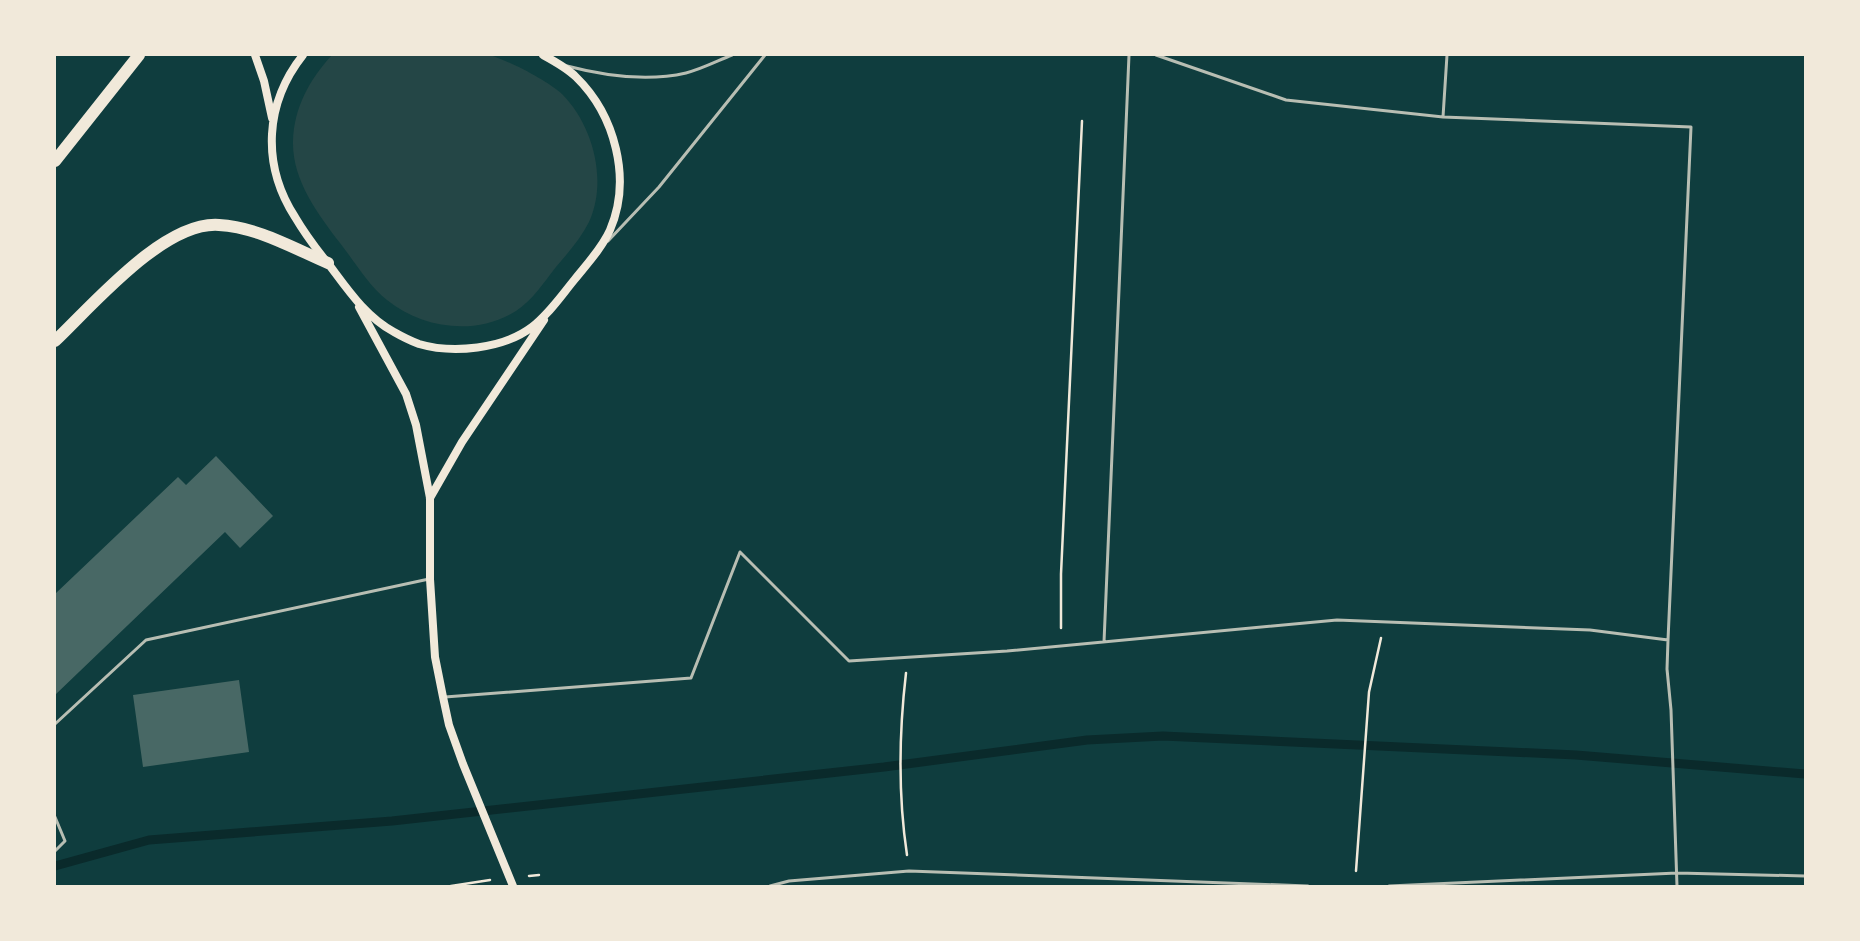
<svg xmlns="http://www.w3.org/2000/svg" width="1860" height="941" font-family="Signika,sans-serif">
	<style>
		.green { fill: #244646 }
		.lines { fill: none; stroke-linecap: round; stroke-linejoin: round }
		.stream { stroke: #0a2a2b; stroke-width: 9 }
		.building { fill: #486865 }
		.path { stroke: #f1e9da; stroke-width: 2.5 }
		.service { stroke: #b8beb3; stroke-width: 3 }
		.secondary { stroke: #f1e9da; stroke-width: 8 }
		.motorway { stroke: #f1e9da; stroke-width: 12 }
	</style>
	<rect width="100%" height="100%" fill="#0f3d3e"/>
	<path class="green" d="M332,55C369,55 406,55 443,55C457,55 475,52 489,55C508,60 548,81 562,94C593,125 608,181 589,222C581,238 568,253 556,267C544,282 533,300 516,311C476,336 423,329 387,300C368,285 355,262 340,243C318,214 292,180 293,141C294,107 310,79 332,55Z"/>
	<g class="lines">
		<path class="stream" d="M55,866L149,840L392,821L884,767L1087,740L1163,736L1576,755L1805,774"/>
	</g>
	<path class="building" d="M216,456L273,516L240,548L225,532L55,695V594L178,477L186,485Z
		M239,680L249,752L143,767L133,695Z"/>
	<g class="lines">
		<path class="path" d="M1061,628V574L1082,121
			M906,673C899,733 898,795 907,855
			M1356,871L1369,692L1381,638
			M529,876L539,875
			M451,886L490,880"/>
		<path class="service" d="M1156,55L1286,100L1443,117L1691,127L1668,640L1667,669L1671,710L1677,886
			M567,66C605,76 647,82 686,73C702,69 717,61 732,55
			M1443,117L1447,55
			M608,241L659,187L765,55
			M1104,642L1129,55
			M445,697L691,678L740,552L849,661L1007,651L1337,620L1590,630L1668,640
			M55,724L146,640L429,579
			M55,817L65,841L55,851
			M770,886L789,881L909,871L1308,886
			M1389,886L1677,873L1805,876"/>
		<path class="secondary" d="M255,55L264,81L272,118
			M303,55C265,103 261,164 295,217C305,234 317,250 330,266C348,290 366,317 394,332C401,336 411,341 419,344C453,354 503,349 532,327C549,314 561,296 575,279C587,264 602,248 610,230C632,179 615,115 576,77C567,68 554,61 543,55
			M359,307L406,394L416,425L430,498V579L435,657L443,697L449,725L463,764L513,886
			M430,498L462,442L544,320"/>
		<path class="motorway" d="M55,161L139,55
			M55,341C93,305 164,221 219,225C257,227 293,248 328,263"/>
	</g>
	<rect width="1860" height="941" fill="none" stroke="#f1e9da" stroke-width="112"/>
</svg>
